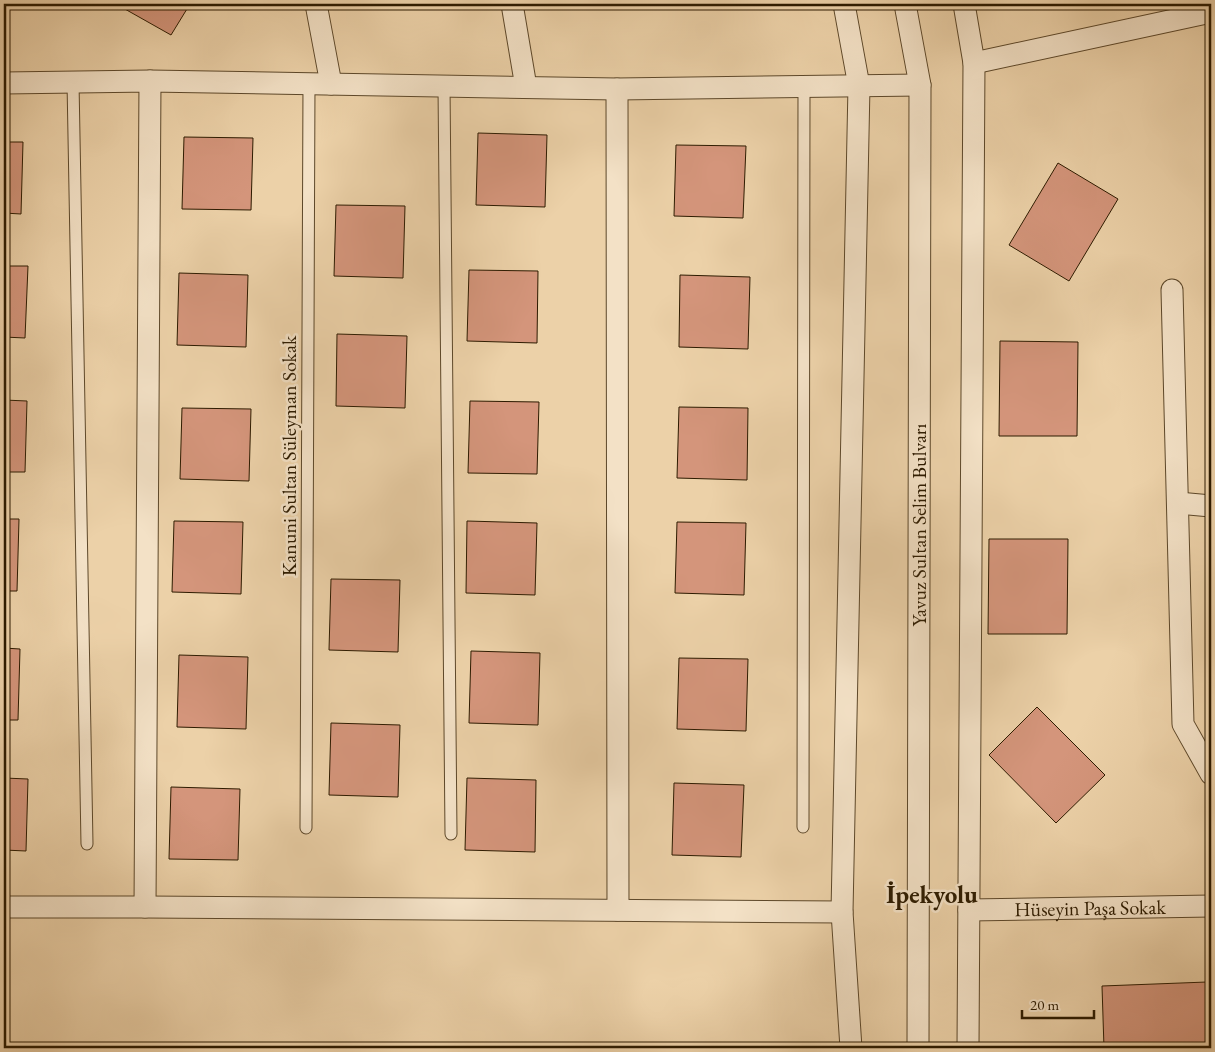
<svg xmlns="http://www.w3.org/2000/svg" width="1215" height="1052" font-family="'EB Garamond',serif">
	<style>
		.building { fill: #d4957b; stroke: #2d1b00 }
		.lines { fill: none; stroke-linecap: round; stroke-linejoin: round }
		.service-casing { stroke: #5d482a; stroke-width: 13 }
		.minor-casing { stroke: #5d482a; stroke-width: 23 }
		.service { stroke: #f3e1c6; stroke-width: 11 }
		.minor { stroke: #f3e1c6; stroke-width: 21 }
		.labels { text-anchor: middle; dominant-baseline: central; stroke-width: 5; stroke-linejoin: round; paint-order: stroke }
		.street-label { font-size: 20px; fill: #2d1b00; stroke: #f3e1c6 }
		.district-label { font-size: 25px; font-weight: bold; fill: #2d1b00; stroke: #f3e1c6 }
	</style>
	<rect width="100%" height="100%" fill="#ecd1a8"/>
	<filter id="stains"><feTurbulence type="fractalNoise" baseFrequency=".004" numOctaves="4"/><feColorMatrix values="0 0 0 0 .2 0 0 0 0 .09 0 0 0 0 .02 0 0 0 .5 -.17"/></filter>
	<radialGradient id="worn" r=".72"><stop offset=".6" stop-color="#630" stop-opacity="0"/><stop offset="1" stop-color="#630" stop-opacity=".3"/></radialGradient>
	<path class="building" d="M116,4H190L171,35Z
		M1057,4H1077L1058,7Z
		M478,133L547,135L545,207L476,205Z
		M184,137L253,138L251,210L182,209Z
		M4,142H23L21,214L4,213Z
		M676,145L746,146L743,218L674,216Z
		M1058,163L1118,199L1069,281L1009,245Z
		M336,205L405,206L403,278L334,276Z
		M4,266H28L25,338L4,337Z
		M469,270L538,271L537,343L467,341Z
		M179,273L248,275L246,347L177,345Z
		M680,275L750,277L748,349L679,347Z
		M337,334L407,336L405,408L336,406Z
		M1000,341L1078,342L1077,436H999Z
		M4,400L27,401L25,472H4Z
		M470,401L539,402L537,474L468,473Z
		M679,407L748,408L747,480L677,478Z
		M182,408L251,409L249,481L180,479Z
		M4,519H19L17,591H4Z
		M174,521L243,522L241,594L172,592Z
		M467,521L537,523L535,595L466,593Z
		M677,522L746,523L744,595L675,593Z
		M989,539H1068L1067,634H988Z
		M331,579L400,580L398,652L329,650Z
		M4,648L20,649L18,720H4Z
		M471,651L540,653L538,725L469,723Z
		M179,655L248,657L246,729L177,727Z
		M679,658L748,659L746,731L677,729Z
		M1037,707L1105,775L1056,823L989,755Z
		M331,723L400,725L398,797L329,795Z
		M4,778L28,779L26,851L4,850Z
		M467,778L536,780L535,852L465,850Z
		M674,783L744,785L741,857L672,855Z
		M171,787L240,789L238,860L169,859Z
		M1207,982L1210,1048H1104L1102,986Z"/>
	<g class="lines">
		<g class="service-casing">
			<path id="service" d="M73,82L87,844
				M444,86L451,834
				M803,827L804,87
				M306,828L309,84"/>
		</g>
		<g class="minor-casing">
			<g id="minor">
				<path d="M316,4L331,84"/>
				<path d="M512,4L526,87"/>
				<path d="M844,4L859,86L842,912L851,1048"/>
				<path d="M905,4L920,85L918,1048"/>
				<path d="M964,4L974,63L968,1048"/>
				<path d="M974,63L1211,12"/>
				<path d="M4,83L150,81L617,89L920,85"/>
				<path d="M617,89L618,910"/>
				<path d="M1172,290L1183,724L1211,774"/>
				<path d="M1178,503L1211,506"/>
				<path d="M4,907H145L842,912"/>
				<path d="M145,907L150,81"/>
				<path id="s1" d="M969,910L1211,906"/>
			</g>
		</g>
		<use href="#service" class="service"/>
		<use href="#minor" class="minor"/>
	</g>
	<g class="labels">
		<g class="street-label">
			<text transform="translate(289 456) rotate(-90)">Kanuni Sultan Süleyman Sokak</text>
			<text transform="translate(919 525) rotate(-90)">Yavuz Sultan Selim Bulvarı</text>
			<text stroke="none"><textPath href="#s1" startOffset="121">Hüseyin Paşa Sokak</textPath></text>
		</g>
		<g class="district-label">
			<text x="932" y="894">İpekyolu</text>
		</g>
	</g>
	<rect width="1215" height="1052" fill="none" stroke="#ecd1a8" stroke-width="20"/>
	<rect x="5" y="5" width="1205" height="1042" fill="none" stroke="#2d1b00" stroke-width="2.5"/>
	<rect x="10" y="10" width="1195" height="1032" fill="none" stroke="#2d1b00"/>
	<path d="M1022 1010v8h72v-8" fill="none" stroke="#2d1b00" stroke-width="2.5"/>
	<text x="1030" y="1010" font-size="15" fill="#2d1b00" stroke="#f3e1c6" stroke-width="4" paint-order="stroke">20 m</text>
	<rect width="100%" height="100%" filter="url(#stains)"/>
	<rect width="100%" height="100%" fill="url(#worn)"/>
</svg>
